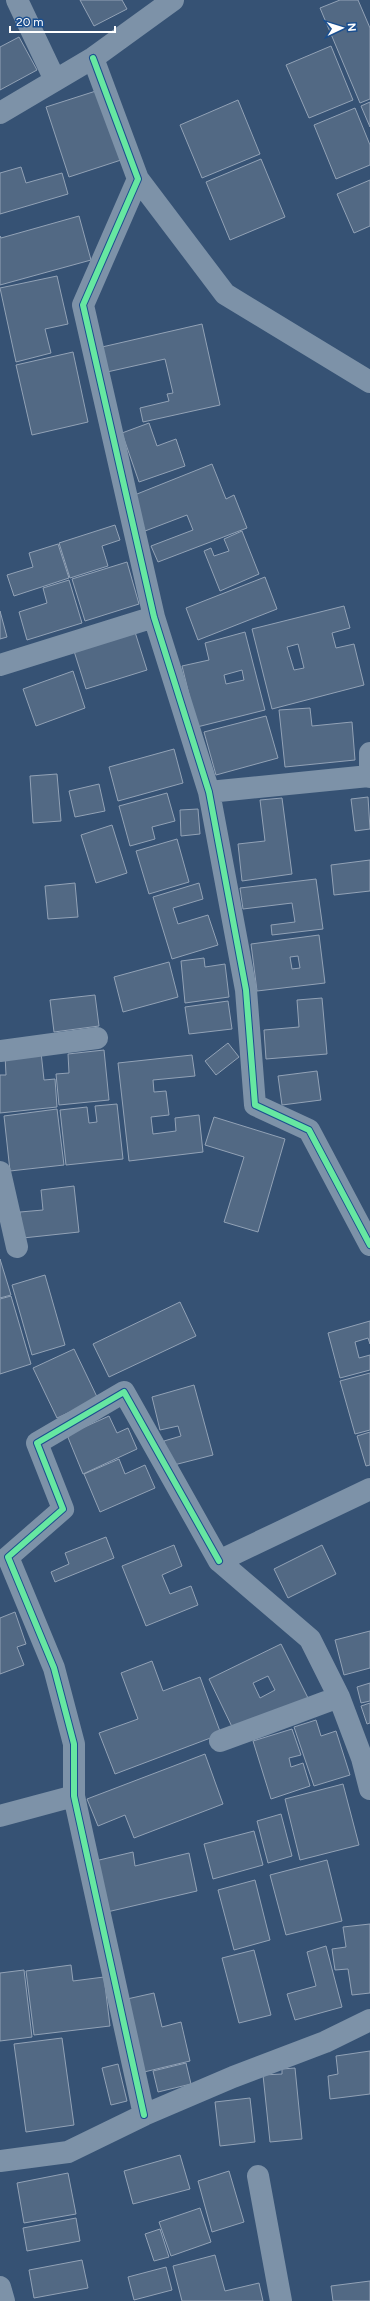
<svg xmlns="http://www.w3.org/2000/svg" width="370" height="2301" font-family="Figtree,sans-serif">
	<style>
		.building { fill: #526984; stroke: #92a2b6; fill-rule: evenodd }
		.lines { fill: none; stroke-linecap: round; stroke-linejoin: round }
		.minor { stroke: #7d92a8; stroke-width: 22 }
		.cycleway-casing { stroke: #1b4f8f; stroke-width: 8 }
		.cycleway { stroke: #66e7a1; stroke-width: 6 }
	</style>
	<rect width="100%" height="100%" fill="#365274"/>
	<path class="building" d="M80,0H122L127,9L94,26Z
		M340,0H358L370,28V99L360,103L320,8Z
		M19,37L37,70L0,90V47Z
		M331,46L353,100L309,118L286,65Z
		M99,90L121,160L69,177L46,107Z
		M238,100L260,154L202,178L180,125Z
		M370,102V127L361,106Z
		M355,108L370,145V165L336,179L314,125Z
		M261,159L285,217L230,240L206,182Z
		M21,167L26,183L62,173L68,194L0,214V173Z
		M370,180V226L354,233L337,194Z
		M79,216L91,260L0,285V236L1,238Z
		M57,276L68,324L45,329L51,353L16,362L0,288Z
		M202,324L220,405L143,422L140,408L169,401L167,394L173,393L165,359L107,372L102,347Z
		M73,352L88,422L32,435L16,365Z
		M149,423L157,446L176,439L185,466L139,482L122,433Z
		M212,464L226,499L234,495L247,528L158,562L151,546L193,530L187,515L145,531L132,496Z
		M115,525L120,540L102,546L108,566L70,578L59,543Z
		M242,531L259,574L220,591L204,551L211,548L214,556L229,551L224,539Z
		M58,544L69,578L14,596L7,575L33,567L29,553Z
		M127,562L139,604L85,621L72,579Z
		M265,577L277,609L198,640L186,608Z
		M69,580L82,623L27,640L19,612L47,603L43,588Z
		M344,606L350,628L332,633L336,648L354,644L364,685L272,709L252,629ZM298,644L304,668L294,670L287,647Z
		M0,611L7,637L0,639Z
		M135,632L147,670L86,689L74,651Z
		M245,632L265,710L197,727L182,666L209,660L205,643ZM242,670L244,680L226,684L224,675Z
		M73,671L85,708L36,726L23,689Z
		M310,708L312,726L352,722L355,760L285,767L279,710Z
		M266,716L278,758L216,775L204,732Z
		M174,749L183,783L118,801L109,767Z
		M57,774L61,821L33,823L30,776Z
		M99,784L105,811L75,817L69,791Z
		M167,793L175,821L152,827L155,839L130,846L119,806Z
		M368,797L370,829L355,831L351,799Z
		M282,798L292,874L242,881L238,844L265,841L260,800Z
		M198,809L200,834L181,836L180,810Z
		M112,825L127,873L96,883L81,835Z
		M177,839L189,882L149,894L136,851Z
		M370,860V891L334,895L331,865Z
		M316,879L323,929L272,935L271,925L295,922L292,903L243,909L240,888Z
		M75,883L78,917L48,919L45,886Z
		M199,883L203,899L173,908L178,924L208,915L218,945L172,959L153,897Z
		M319,935L325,983L257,991L251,944ZM298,956L300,968L292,969L290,957Z
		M204,958L205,967L225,964L229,997L185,1003L181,961Z
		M169,962L178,997L123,1012L114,977Z
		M95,995L99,1026L54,1032L50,1000Z
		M322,998L327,1054L266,1059L264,1030L299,1027L297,1000Z
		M228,1001L232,1029L189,1034L185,1007Z
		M228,1043L239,1057L216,1075L205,1061Z
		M104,1050L109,1100L59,1105L56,1074L69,1073L68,1054Z
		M41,1052L44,1080L55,1079L57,1107L0,1113V1075H6L5,1055Z
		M192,1055L195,1076L153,1080L154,1092L166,1091L169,1115L151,1117L153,1134L176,1131L175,1118L199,1115L203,1152L129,1161L118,1063Z
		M317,1071L321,1100L282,1105L278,1076Z
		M117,1104L123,1159L66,1165L60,1110L87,1107L89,1123L97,1122L95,1106Z
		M57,1109L64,1165L10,1171L4,1116Z
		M214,1117L285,1139L258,1232L224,1222L244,1157L205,1145Z
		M74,1186L79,1232L23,1238L20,1212L43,1210L41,1190Z
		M0,1259L11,1295L0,1298Z
		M45,1275L65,1345L32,1355L12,1285Z
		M11,1296L31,1364L0,1374V1299Z
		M180,1302L196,1336L109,1377L93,1344Z
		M370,1321V1344L368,1338L355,1342L359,1358L370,1355V1370L340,1378L328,1333Z
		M74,1349L98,1399L57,1418L33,1368Z
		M370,1373V1430L355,1434L340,1381Z
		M194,1385L213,1455L170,1466L164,1441L181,1436L178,1426L160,1430L152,1397Z
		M109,1416L117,1433L128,1428L137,1449L83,1474L67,1435Z
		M370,1432V1465L366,1466L357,1436Z
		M119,1459L125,1474L145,1465L155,1488L100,1512L84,1474Z
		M106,1537L114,1558L55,1582L51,1572L69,1564L65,1553Z
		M174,1545L182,1566L162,1575L170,1594L191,1586L198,1605L146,1626L122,1566Z
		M322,1545L336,1574L288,1598L274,1569Z
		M15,1612L26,1644L17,1647L24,1665L0,1674V1618Z
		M370,1631V1668L344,1675L335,1640Z
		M281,1644L308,1698L235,1733L209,1679ZM268,1676L275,1690L260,1698L253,1683Z
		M152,1661L163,1691L200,1677L221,1734L115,1774L99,1733L138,1719L121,1673Z
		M370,1683V1701L361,1703L357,1687Z
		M370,1703V1723L367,1724L361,1706Z
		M316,1720L321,1736L336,1731L350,1775L314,1786L294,1727Z
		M292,1729L301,1755L289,1758L291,1767L303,1763L310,1786L271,1799L253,1741Z
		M205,1754L223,1804L134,1838L125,1815L98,1826L87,1799Z
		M343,1784L359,1845L300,1860L285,1799Z
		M281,1814L292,1856L268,1863L257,1821Z
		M254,1831L263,1865L213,1879L204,1844Z
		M133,1852L135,1866L189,1853L197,1891L107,1912L95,1861Z
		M327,1860L342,1921L286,1935L270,1875Z
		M255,1880L270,1940L234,1950L218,1890Z
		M370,1924V1993L352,1995L348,1969L335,1970L332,1949L346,1947L343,1927Z
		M326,1946L342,2007L295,2020L287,1994L316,1986L307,1952Z
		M254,1950L271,2015L239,2023L222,1958Z
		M71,1965L73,1981L104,1977L110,2026L34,2035L26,1971Z
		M24,1970L32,2037L0,2041V1973Z
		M154,1993L162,2027L181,2022L190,2061L144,2072L127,1999Z
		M62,2038L74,2125L26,2132L14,2044Z
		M370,2051V2094L330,2099L328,2076L338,2074L336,2056Z
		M186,2063L191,2084L158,2092L153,2071Z
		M118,2064L127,2101L111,2105L102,2068Z
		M295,2068L302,2139L270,2142L263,2075L282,2074V2069Z
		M250,2098L255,2142L220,2146L215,2102Z
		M180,2155L190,2189L133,2204L124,2171Z
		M229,2171L244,2222L212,2232L198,2181Z
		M68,2173L76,2214L24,2223L17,2183Z
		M200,2208L211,2242L171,2256L159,2222Z
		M76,2218L80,2241L27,2251L23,2228Z
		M160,2229L169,2257L154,2261L145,2234Z
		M215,2255L225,2291L259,2283L263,2301H182L173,2266Z
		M82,2260L88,2288L34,2298L29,2270Z
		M166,2267L172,2290L134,2300L128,2277Z
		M370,2281V2301H333L331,2286Z"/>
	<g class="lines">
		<path class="minor" d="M17,0L55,80
			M93,58L138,179L83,305L154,617L209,792L246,990L255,1105L309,1130L370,1245
			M0,113L93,58L173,0
			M138,179L225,294L370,382
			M0,665L154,617
			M370,753V777
			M209,792L369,776
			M0,1051L97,1038
			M0,1172L17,1247
			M370,1489L219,1561L310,1639L339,1697L362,1758L370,1789
			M220,1741L339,1697
			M0,1816L74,1796
			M144,2115L74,1796V1744L54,1668L8,1557L63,1509L37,1443L124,1392L219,1561
			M0,2161L68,2152L144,2115L233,2077L325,2042L370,2020
			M258,2176L281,2301
			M0,2287L4,2301"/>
		<g class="cycleway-casing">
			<path id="cycleway" d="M93,58L138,179L83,305L154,617L209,792L246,990L255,1105L309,1130L370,1245
				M144,2115L74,1796V1744L54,1668L8,1557L63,1509L37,1443L124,1392L219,1561"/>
		</g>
		<use href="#cycleway" class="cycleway"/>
	</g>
	<g transform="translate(342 28) rotate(86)" stroke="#1b4f8f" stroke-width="3" paint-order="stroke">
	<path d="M0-3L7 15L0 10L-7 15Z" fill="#ffffff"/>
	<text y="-6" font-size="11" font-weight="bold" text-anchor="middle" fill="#ffffff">N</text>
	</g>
	<path d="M10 26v6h105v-6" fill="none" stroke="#ffffff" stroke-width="2"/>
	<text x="16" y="26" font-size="12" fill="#ffffff" stroke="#1b4f8f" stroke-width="3" paint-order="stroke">20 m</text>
</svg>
